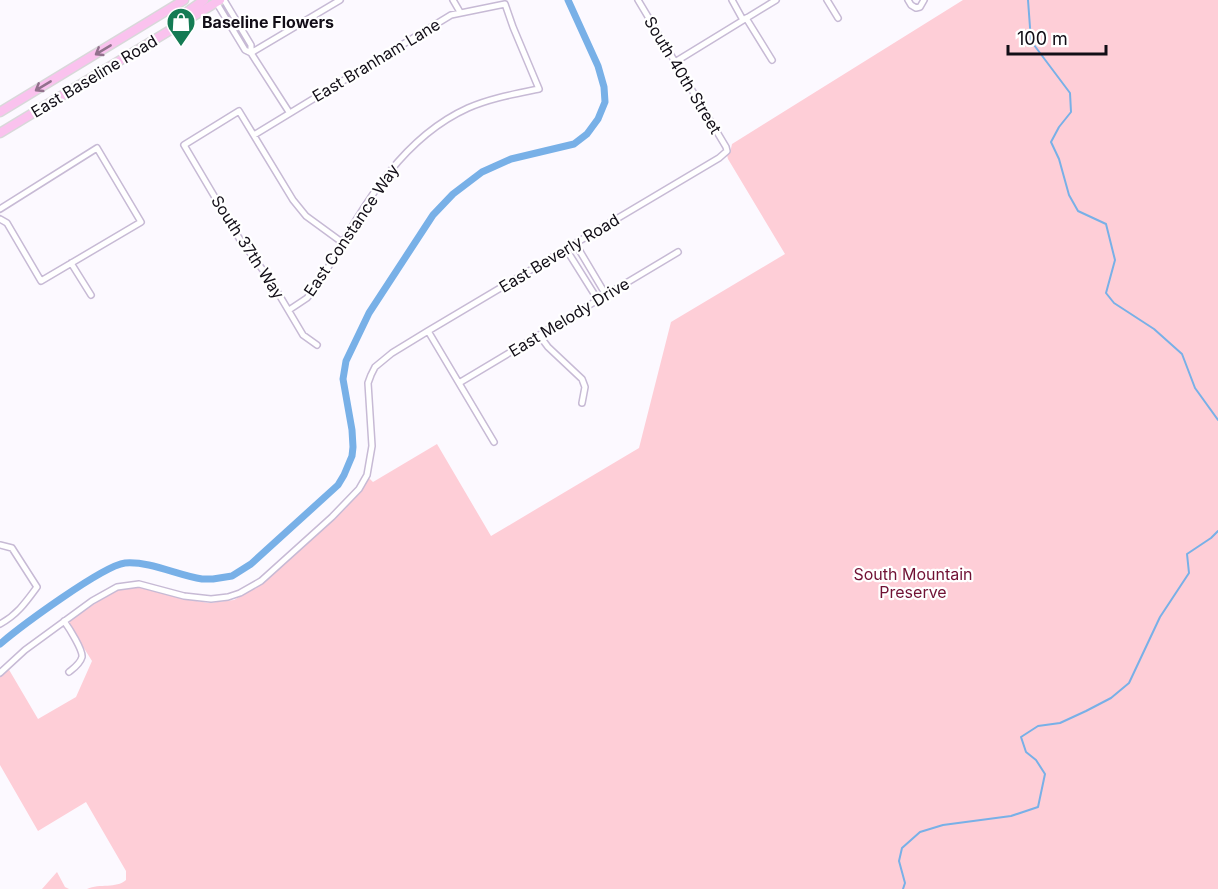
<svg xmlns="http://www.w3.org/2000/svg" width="1218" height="889" font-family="Inter,sans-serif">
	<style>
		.green { fill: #feced7 }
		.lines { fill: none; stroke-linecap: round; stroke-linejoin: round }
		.stream { stroke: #78b0e7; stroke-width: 2 }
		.canal { stroke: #78b0e7; stroke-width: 7 }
		.street-casing { stroke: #c7bad5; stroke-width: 8 }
		.primary-casing { stroke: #d9d8da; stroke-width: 11 }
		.street { stroke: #fff; stroke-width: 5 }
		.primary { stroke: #fac2ee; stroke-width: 8 }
		.oneway { stroke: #92718d }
		.labels { text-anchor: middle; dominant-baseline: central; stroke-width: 4.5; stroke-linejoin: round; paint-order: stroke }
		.poi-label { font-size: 16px; font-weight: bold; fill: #120e17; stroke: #fff; text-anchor: start }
		.street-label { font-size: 16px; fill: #120e17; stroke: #fff }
		.park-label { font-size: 16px; fill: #701134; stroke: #fff }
	</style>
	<rect width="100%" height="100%" fill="#fcf9ff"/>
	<path class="green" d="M963,0H1218V889H87C100,883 116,889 126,880V871L86,802L38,831L0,765V677L8,668L38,719L76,697L92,661L70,626L69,621L114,591L125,587H138L190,600L209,603L234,600L263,583L346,508L368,477L373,482L437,444L491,536L639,448L671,322L785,254L728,159L727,155L730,153L732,144Z
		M57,872L65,887L69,889H42Z"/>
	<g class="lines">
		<path class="stream" d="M1028,0L1031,41L1070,93L1071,112L1059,127L1051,142L1059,159L1069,195L1078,211L1106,224L1115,260L1106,293L1114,303L1154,329L1182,354L1195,388L1218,420
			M903,889L905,883L899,861L902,848L920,832L943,825L1011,816L1038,807L1045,774L1036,760L1026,752L1021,737L1038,726L1060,723L1086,711L1111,698L1129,683L1160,617L1189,573L1187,554L1211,538L1218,531"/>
		<path class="canal" d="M0,644C20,627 102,566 125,563C150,561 177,575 202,579H213L232,576L251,564L338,485L344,475L352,456L353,447L352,430L343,379L346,361L369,313L433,215L453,194L482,172L511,159L574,144L587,134L598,119L605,102L604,87L598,66L568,0"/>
		<g class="street-casing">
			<path id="street" d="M224,0L251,45V53
				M453,0L460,12
				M732,0L743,20
				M827,0L838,18
				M908,0L911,5L916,8L920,7L924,0
				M216,2L245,50L251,53L289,112
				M746,18L772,60
				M251,53L340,0
				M675,62L776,0
				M254,135L451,15L505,4L513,27L539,89C515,94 491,98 468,108C395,141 358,217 319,283L307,298L289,310
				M0,209L97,148L141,222L41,281L7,223L0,219
				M575,243L606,295
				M566,249L598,300
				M71,263L91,295
				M428,331L494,442
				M539,335L548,347L582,379L585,387L582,403
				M317,345L303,335L271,281L239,238L184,145L239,111L293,200L306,216L343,243
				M459,383L678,252
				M0,545L12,548L37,587C26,602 17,615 0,624
				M64,621C69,628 83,650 82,657C80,664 74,668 69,672
				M0,673L25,650L92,601L117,587L139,584L184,596L211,599L228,597L240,593L261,581L332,517L359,489L367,475L372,446L368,383L371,375L375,367L392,353L428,331L719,158L727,151L726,147L638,0"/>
		</g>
		<g class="primary-casing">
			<path id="primary" d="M174,24L184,14L204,0
				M0,112L184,0
				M0,133L220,0"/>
		</g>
		<use href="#street" class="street"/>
		<use href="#primary" class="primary"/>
	</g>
	<defs><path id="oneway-shaft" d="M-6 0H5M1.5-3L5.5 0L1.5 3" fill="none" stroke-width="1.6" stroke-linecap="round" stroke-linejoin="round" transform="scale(1.5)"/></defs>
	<g class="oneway">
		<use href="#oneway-shaft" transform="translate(103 50) rotate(149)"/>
		<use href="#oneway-shaft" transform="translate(43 86) rotate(149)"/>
	</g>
	<defs>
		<g id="shop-pin" transform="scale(1.5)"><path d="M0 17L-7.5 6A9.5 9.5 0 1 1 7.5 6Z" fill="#147b54" stroke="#fff"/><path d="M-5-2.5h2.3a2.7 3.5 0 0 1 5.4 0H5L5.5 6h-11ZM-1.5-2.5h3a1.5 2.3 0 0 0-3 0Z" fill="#fff"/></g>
	</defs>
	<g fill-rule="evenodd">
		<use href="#shop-pin" x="181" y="22"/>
	</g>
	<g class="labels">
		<g class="poi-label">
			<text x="202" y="22">Baseline Flowers</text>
		</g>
		<g class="street-label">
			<text transform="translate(376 60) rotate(-31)">East Branham Lane</text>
			<text transform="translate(683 75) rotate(59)">South 40th Street</text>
			<text transform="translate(94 76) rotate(-31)">East Baseline Road</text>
			<text transform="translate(351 230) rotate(-56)">East Constance Way</text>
			<text transform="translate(248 247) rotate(57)">South 37th Way</text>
			<text transform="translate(559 253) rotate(-31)">East Beverly Road</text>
			<text transform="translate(569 317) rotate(-31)">East Melody Drive</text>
		</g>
		<g class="park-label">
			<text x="913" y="574">South Mountain<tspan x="913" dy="18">Preserve</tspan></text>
		</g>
	</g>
	<path d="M1008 45v9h98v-9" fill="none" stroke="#120e17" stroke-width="3"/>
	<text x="1017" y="45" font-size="18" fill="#120e17" stroke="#ffffff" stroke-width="4.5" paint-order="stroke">100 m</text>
</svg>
